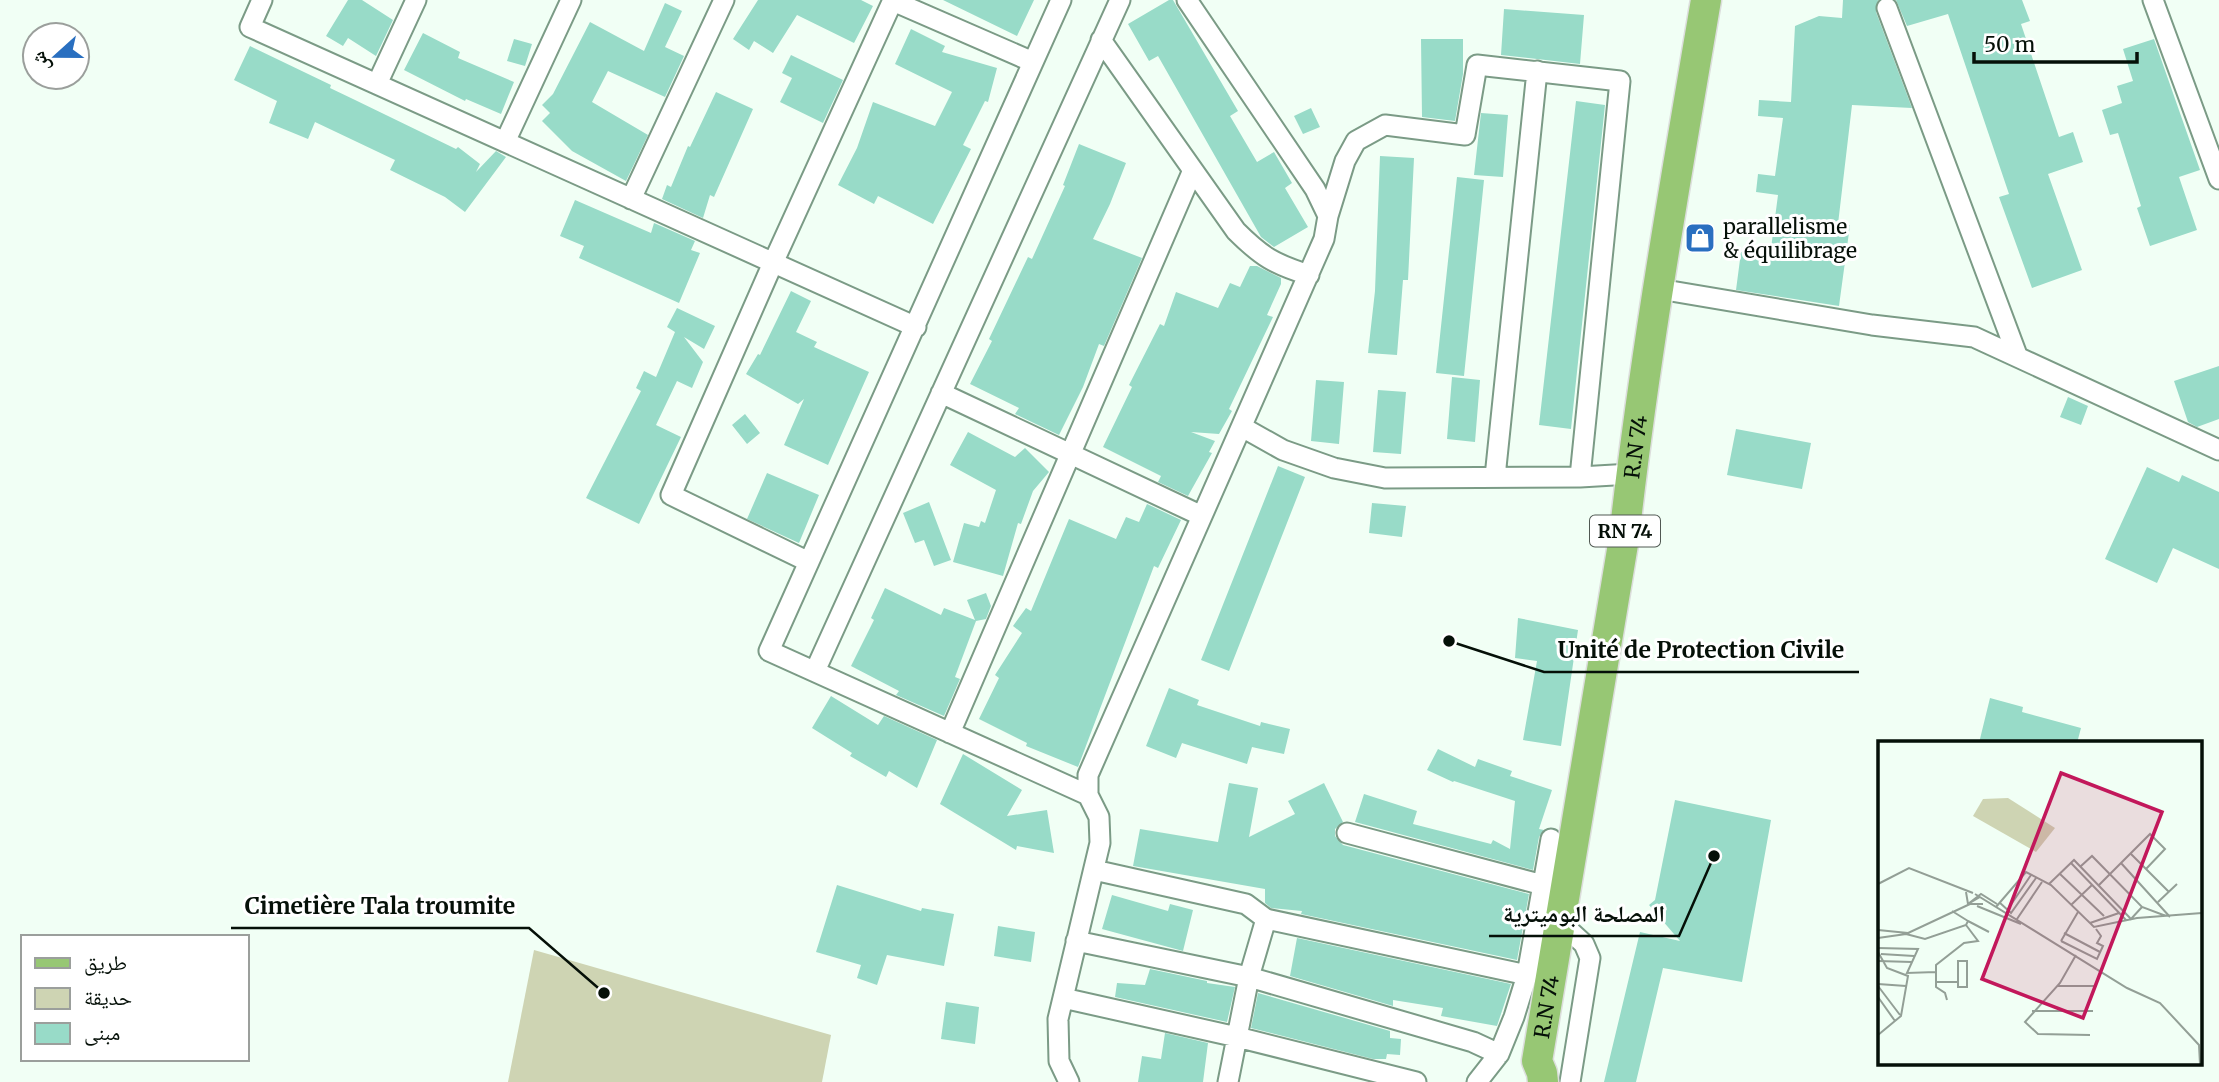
<svg xmlns="http://www.w3.org/2000/svg" width="2219" height="1082" font-family="Merriweather,'Noto Naskh Arabic',serif">
	<style>
		.green { fill: #ced4b3 }
		.building { fill: #98dbc8 }
		.lines { fill: none; stroke-linecap: round; stroke-linejoin: round }
		.minor-casing { stroke: #7b9b86; stroke-width: 23 }
		.primary-casing { stroke: #dcdedc; stroke-width: 33 }
		.minor { stroke: #fff; stroke-width: 19 }
		.primary { stroke: #97c774; stroke-width: 30 }
		.labels { text-anchor: middle; dominant-baseline: central; stroke-width: 6; stroke-linejoin: round; paint-order: stroke }
		.shield { fill: #fff; stroke: #505852; stroke-width: 2 }
		.shield-label { font-size: 19px; font-weight: bold; fill: #051008 }
		.poi-label { font-size: 21px; fill: #051008; stroke: #fff; text-anchor: start }
		.street-label { font-size: 21px; fill: #051008; stroke: #fff }
		.inset-road { fill: none; stroke: #939f96; stroke-width: 2 }
		.view { fill: #c2185b; fill-opacity: 0.15; stroke: #c2185b; stroke-width: 3.5 }
		.inset-edge { fill: none; stroke: #051008; stroke-width: 3.5 }
		.leader { fill: none; stroke: #051008; stroke-width: 2.5 }
		.callout-dot { fill: #051008; stroke: #fff; stroke-width: 2.5 }
		.callout-label { font-size: 23px; text-anchor: middle; font-weight: bold; fill: #051008; stroke: #fff; stroke-width: 6; stroke-linejoin: round; paint-order: stroke }
	</style>
	<rect width="100%" height="100%" fill="#f1fff5"/>
	<path class="green" d="M534,950L831,1035L822,1082H508Z"/>
	<path class="building" d="M348,0H362L393,20L376,56L348,38L343,46L326,36Z
		M758,0H861L873,6L854,43L797,15L773,53L754,41L749,50L733,39Z
		M943,0H1034L1017,36Z
		M1169,0H1173L1238,111L1230,116L1257,162L1274,152L1292,183L1285,188L1308,227L1274,247L1261,237L1158,56L1149,61L1128,24Z
		M1843,0H1878L1876,12L1912,108L1852,105L1838,224L1850,225L1839,306L1736,290L1741,252L1770,256L1778,195L1756,192L1758,174L1775,176L1783,118L1758,116L1759,100L1791,102L1795,26L1819,16L1842,18Z
		M1896,0H2022L2030,21L2021,24L2059,137L2073,132L2083,162L2048,174L2082,270L2032,288L1999,197L2009,194L1948,14L1907,26Z
		M665,3L682,11L665,47L684,56L665,97L608,71L592,102L648,135L626,181L572,151L542,121L550,113L542,105L553,94L590,22L644,51Z
		M1504,9L1584,15L1580,64L1501,55Z
		M911,29L945,46L942,52L997,68L988,102L985,101L963,145L971,149L933,224L878,196L874,204L838,185L857,148L873,102L935,126L952,92L895,64Z
		M423,33L460,52L458,58L514,82L501,114L466,99L465,101L404,70Z
		M514,39L532,44L525,66L507,61Z
		M1421,39H1463V74L1455,121L1422,117Z
		M2154,39L2200,170L2179,177L2197,230L2150,246L2137,208L2141,206L2118,133L2110,135L2102,110L2122,103L2117,86L2133,81L2123,49Z
		M250,46L331,85L330,88L353,99L456,149L458,147L480,164L476,172L496,151L506,157L465,212L445,197L390,170L395,160L315,122L308,139L269,123L277,101L234,80Z
		M791,55L843,80L823,123L780,102L792,78L782,73Z
		M716,92L753,109L714,197L710,195L703,218L662,199L667,185L671,187L688,146L690,147Z
		M1576,101L1605,105L1571,429L1539,425Z
		M1311,108L1320,127L1303,134L1294,116Z
		M1481,113L1508,115L1503,177L1474,175Z
		M1079,144L1126,163L1110,204L1093,239L1142,258L1104,346L1099,344L1083,387L1059,435L1015,414L1019,408L970,384L992,341L989,339L1028,257L1032,259L1065,186L1063,185Z
		M1380,156L1414,158L1408,280H1403L1397,355L1368,353L1375,291Z
		M1457,177L1484,180L1464,376L1436,373Z
		M575,200L651,233L654,223L695,241L691,250L700,253L679,303L579,258L584,246L560,236Z
		M1250,266H1257L1281,278V284L1267,315L1273,317L1229,409L1232,411L1219,434L1191,432L1215,441L1209,452L1212,453L1188,496L1158,482L1161,476L1103,447L1132,387L1129,385L1160,324L1164,326L1176,292L1218,308L1230,283L1240,287Z
		M791,291L811,301L796,332L817,342L814,347L869,372L828,465L784,445L804,399L798,404L746,374L758,354L760,355Z
		M677,308L715,326L704,349L684,337L703,362L692,388L677,381L656,425L681,437L639,524L586,498L641,391L636,388L644,371L656,377L675,332L667,327Z
		M2219,366V419L2197,427L2188,422L2174,381Z
		M1452,377L1480,380L1475,442L1447,439Z
		M1316,380L1344,382L1339,444L1311,441Z
		M1378,390L1406,392L1401,454L1373,452Z
		M2068,397L2088,406L2081,425L2060,417Z
		M745,414L760,433L747,444L732,425Z
		M1736,429L1811,443L1802,489L1727,475Z
		M968,432L1015,457L1025,448L1049,472L1033,491L1021,524L1018,523L1003,576L953,562L964,523L979,527L981,521L985,523L996,490L950,465Z
		M1278,466L1305,477L1229,671L1201,660Z
		M2147,467L2179,482L2182,475L2219,492V569L2173,548L2157,583L2105,559Z
		M767,473L819,495L799,543L747,519Z
		M929,502L951,560L934,566L924,540L915,543L903,513Z
		M1372,503L1406,506L1402,537L1369,533Z
		M1147,504L1181,520L1158,568L1154,566L1078,767L1026,746L1027,743L979,719L999,678L995,675L1022,633L1013,626L1026,608L1031,611L1069,519L1116,539L1126,517L1139,522Z
		M885,588L941,615L944,608L975,620L967,600L986,593L991,606L986,619L976,621L955,677L960,679L944,716L896,695L899,691L851,666L874,620L871,618Z
		M1518,618L1578,630L1561,746L1523,740L1537,661L1515,658Z
		M1169,688L1199,700L1197,705L1260,726L1261,722L1290,729L1284,754L1252,747L1247,764L1182,743L1176,758L1146,746Z
		M831,696L878,725L884,716L937,740L917,788L889,771L886,777L850,756L852,753L812,728Z
		M1990,698L2023,707L2022,712L2081,728L2077,743H1979Z
		M1438,749L1475,767L1478,759L1512,771L1510,776L1552,790L1539,829L1544,830L1539,837L1533,870L1355,822L1364,794L1417,811L1413,824L1491,844L1493,840L1510,849L1515,801L1454,781L1453,782L1427,770Z
		M963,754L1022,790L1007,816L1047,810L1054,853L1017,846L1016,850L940,804Z
		M1229,783L1258,788L1249,837L1295,814L1288,801L1324,783L1343,822L1335,829V836L1343,845L1529,894L1517,960L1301,914L1302,911L1271,908L1265,903V889L1133,866L1140,829L1218,842Z
		M1675,800L1771,820L1742,982L1663,968L1636,1082H1604L1640,932L1680,941L1649,905L1655,900Z
		M837,885L921,911L922,908L954,914L944,966L887,955L877,985L857,978L861,965L816,952Z
		M1112,895L1168,911L1170,904L1193,910L1183,951L1102,929Z
		M998,926L1035,932L1031,962L994,956Z
		M1297,938L1511,984L1497,1026L1441,1016L1443,1008L1393,1000V1006L1290,976Z
		M1150,969L1207,981V983L1235,987L1227,1022L1115,997L1117,983L1145,985Z
		M1258,993L1390,1031V1038L1401,1039L1400,1055L1387,1054L1386,1059H1373L1251,1028Z
		M946,1002L979,1007L975,1044L941,1039Z
		M1165,1033L1208,1043L1203,1082H1138L1142,1056L1161,1059Z"/>
	<g class="lines">
		<g class="minor-casing">
			<path id="minor" d="M262,0L250,27L916,327
				M1061,0L769,651L1088,795
				M2153,0L2219,179
				M893,1L1033,62
				M1887,8L2017,355
				M1101,40L1236,231C1262,257 1274,264 1309,275
				M377,84L416,0
				M505,142L571,0
				M631,199L724,0
				M1328,216L1345,161L1356,141L1385,125L1465,135L1477,65L1620,81L1580,477
				M1659,289L1872,325L1974,337L2219,450
				M941,393L1202,516
				M1242,427L1283,450L1334,468L1385,478L1580,477L1631,474
				M1495,477L1537,71
				M809,562L671,495L773,263L893,0
				M815,671L1120,0
				M950,733L1193,170
				M1347,833L1543,885
				M1094,870L1246,904L1266,919L1527,975
				M1561,923L1584,944L1590,958L1570,1082
				M1076,941L1249,977L1473,1042L1499,1054L1477,1082
				M1063,998L1237,1037L1416,1082
				M1499,1054L1514,1017L1527,975L1551,839
				M1069,1082L1059,1061L1058,1019L1100,843L1099,817L1088,795V775L1324,239L1328,216L1315,189L1187,0
				M1228,1082L1249,977L1266,919"/>
		</g>
		<g class="primary-casing">
			<g id="primary">
				<path id="s1" d="M1543,1082L1542,1073L1537,1061L1624,538C1644,358 1676,178 1706,0"/>
			</g>
		</g>
		<use href="#minor" class="minor"/>
		<use href="#primary" class="primary"/>
	</g>
	<defs>
		<g id="shop-square" transform="scale(1.575)"><rect x="-9" y="-9" width="18" height="18" rx="4" fill="#296fc0" stroke="#fff"/><path d="M-5-2.5h2.3a2.7 3.5 0 0 1 5.4 0H5L5.5 6h-11ZM-1.5-2.5h3a1.5 2.3 0 0 0-3 0Z" fill="#fff"/></g>
	</defs>
	<g fill-rule="evenodd">
		<use href="#shop-square" x="1700" y="238"/>
	</g>
	<g class="labels">
		<rect class="shield" x="1590" y="515.5" width="70" height="31" rx="5"/>
		<g class="shield-label">
			<text x="1625" y="531">RN 74</text>
		</g>
		<g class="poi-label">
			<text x="1723" y="226">parallelisme<tspan x="1723" dy="24">&amp; équilibrage</tspan></text>
		</g>
		<g class="street-label">
			<text stroke="none"><textPath href="#s1" startOffset="644">R.N 74</textPath></text>
			<text stroke="none"><textPath href="#s1" startOffset="77">R.N 74</textPath></text>
		</g>
	</g>
	<g transform="translate(1878 741)">
		<rect width="324" height="324" fill="#f1fff5"/>
		<path d="M130,57L177,87L158,111L95,75L105,58Z" fill="#ced4b3"/>
		<path class="inset-road" d="M253,113L291,151M193,122L248,179M243,122L292,176M203,125L214,115L264,166L288,175M182,133L226,175M0,143L31,127L95,152M171,143L196,119L253,178L264,166M221,144L272,93L287,108L268,128M88,151L90,163H105M97,153L249,247L282,262L321,304L322,323M102,156L90,163L103,153L119,163M121,161L133,172L158,137M280,161L299,143M193,164L214,144M99,165L143,183M118,166L148,131L173,144L216,186L259,177L324,172M130,168L153,134M139,178L164,141M90,180L111,191M212,182L241,172M0,189L30,192M186,192L222,211M28,193L47,198L88,184L90,180L74,170M0,197L28,193L92,163M183,200L219,218L225,205L219,202L223,195L218,188M183,200L200,171M0,207L40,208L29,232L58,231M0,211L9,227L30,235L23,275L0,294M3,213L36,215M198,214L182,242L147,281L160,293L212,294M0,220L34,221M80,220H89V246H80ZM58,241H80M0,243L28,245M0,245L22,274M179,245H216M0,256L17,280M69,259L67,252L58,246V224L86,202L100,200L88,184M154,270H215"/>
		<path class="view" d="M183,32L284,71L205,277L104,238Z"/>
		<rect width="324" height="324" class="inset-edge"/>
	</g>
	<path class="leader" d="M1449 641L1544 672H1859M604 993L529 928H231M1714 856L1679 936H1489"/>
	<g class="callout-dot">
		<circle cx="1449" cy="641" r="7"/>
		<circle cx="604" cy="993" r="7"/>
		<circle cx="1714" cy="856" r="7"/>
	</g>
	<g class="callout-label">
		<text x="1701" y="658">Unité de Protection Civile</text>
		<text x="380" y="914">Cimetière Tala troumite</text>
		<text x="1584" y="922">المصلحة البوميترية</text>
	</g>
	<rect x="21" y="935" width="228" height="126" fill="#ffffff" stroke="#9b9f9c" stroke-width="2"/>
	<rect x="35" y="958" width="35" height="10" fill="#97c774" stroke="#9b9f9c" stroke-width="2"/>
	<text x="84" y="970" font-size="21" fill="#051008">طريق</text>
	<rect x="35" y="988" width="35" height="21" fill="#ced4b3" stroke="#9b9f9c" stroke-width="2"/>
	<text x="84" y="1005" font-size="21" fill="#051008">حديقة</text>
	<rect x="35" y="1023" width="35" height="21" fill="#98dbc8" stroke="#9b9f9c" stroke-width="2"/>
	<text x="84" y="1040" font-size="21" fill="#051008">مبنى</text>
	<g transform="translate(56 56) rotate(249)"><circle r="33" fill="#ffffff" stroke="#9b9f9c" stroke-width="2"/>
	<path d="M0-5L12 26L0 18L-12 26Z" fill="#296fc0"/>
	<text y="-10" font-size="19" font-weight="bold" text-anchor="middle" fill="#051008">ش</text>
	</g>
	<path d="M1974 52v10h163v-10" fill="none" stroke="#051008" stroke-width="3.5"/>
	<text x="1984" y="52" font-size="21" fill="#051008" stroke="#ffffff" stroke-width="5" paint-order="stroke">50 m</text>
</svg>
